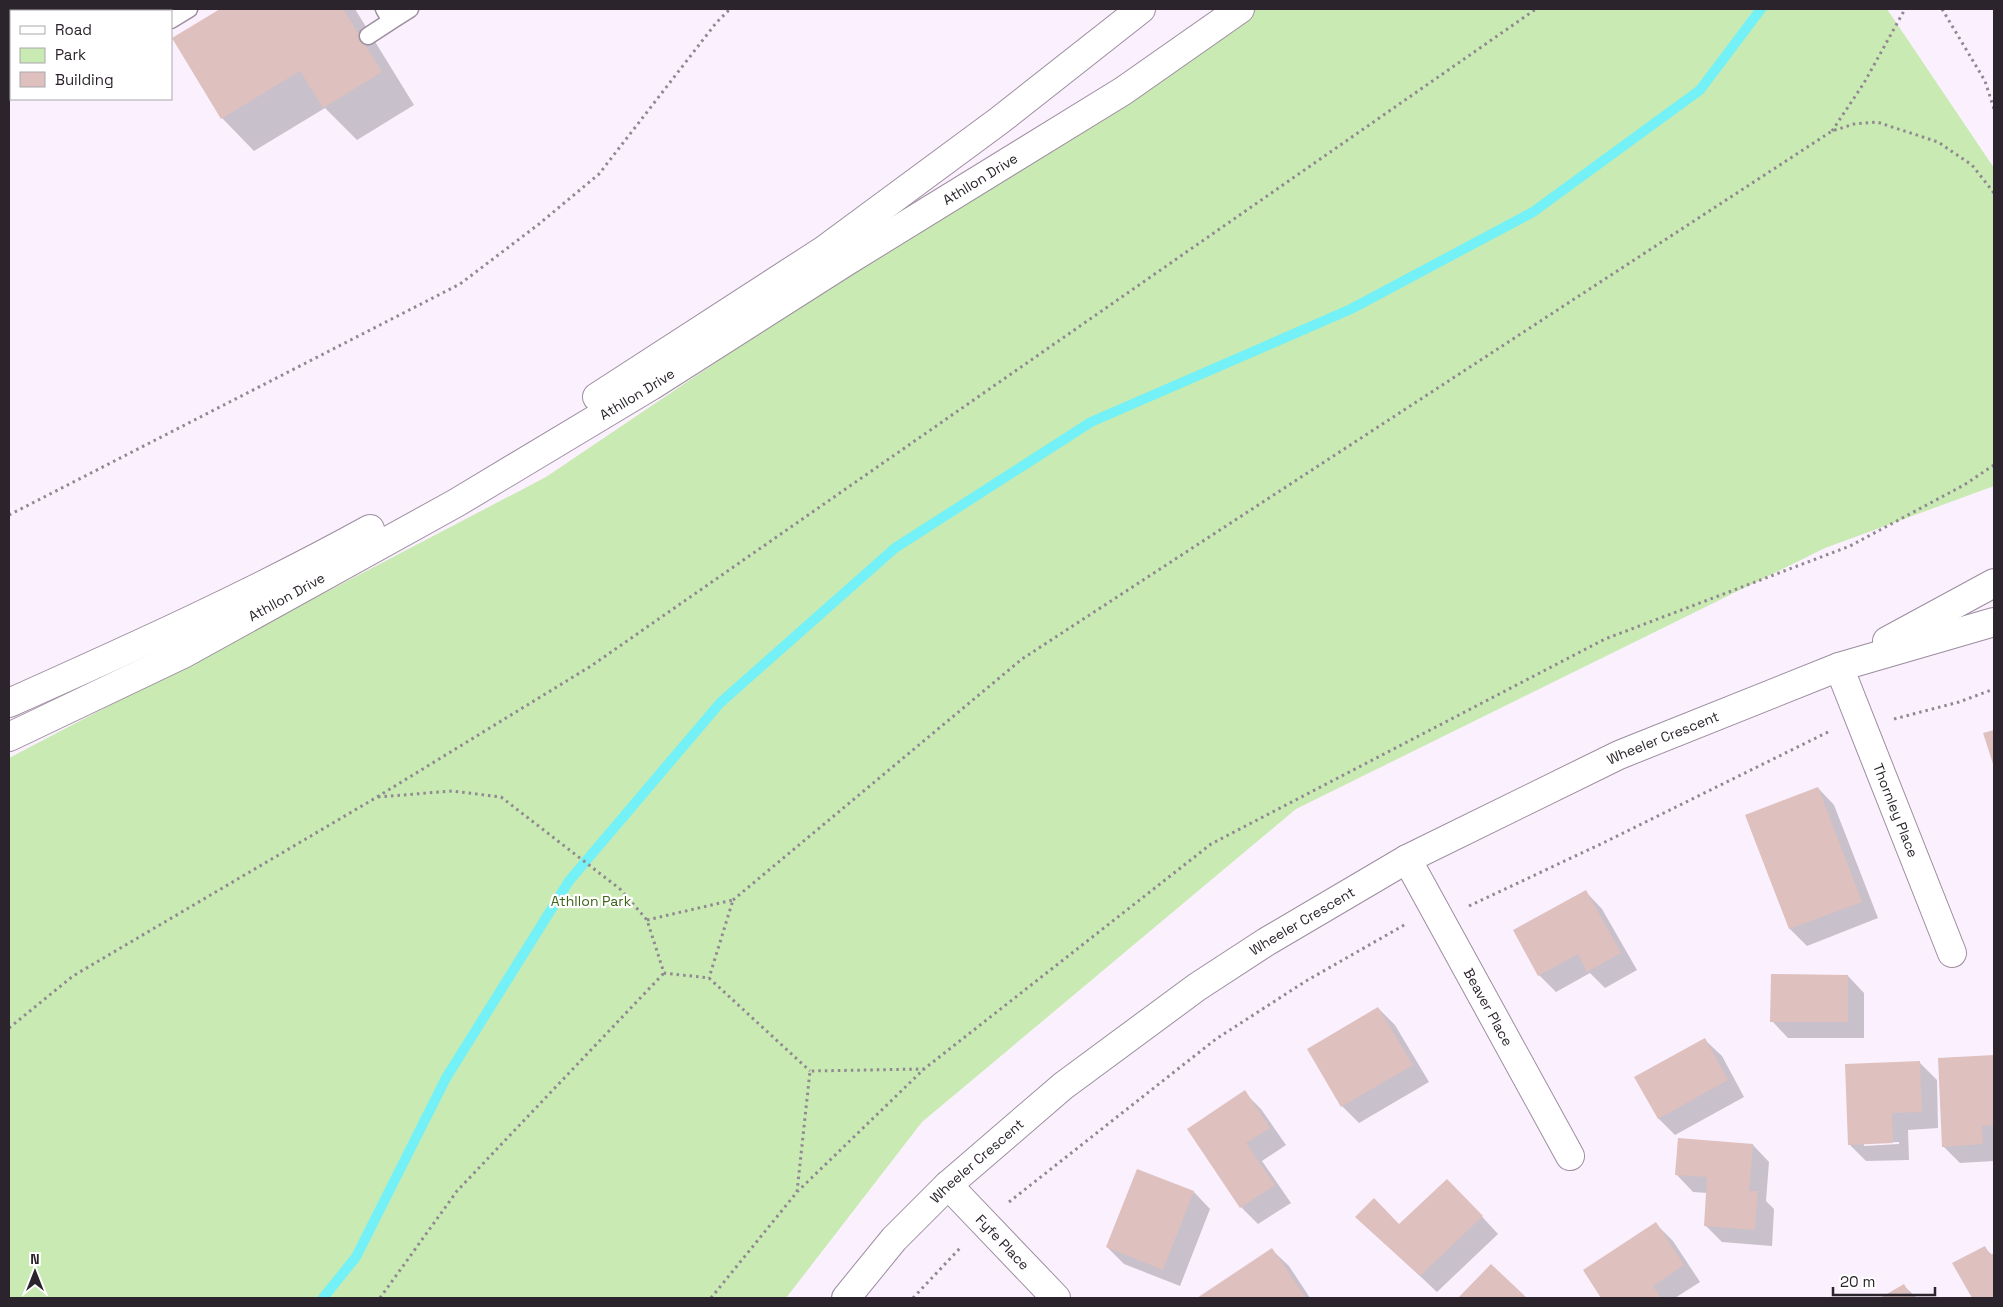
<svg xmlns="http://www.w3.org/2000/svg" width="2003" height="1307" font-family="'Space Grotesk',sans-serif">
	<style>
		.green { fill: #c9eab2 }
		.shadow { fill: #0003; fill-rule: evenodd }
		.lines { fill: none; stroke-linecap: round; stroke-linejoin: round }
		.stream { stroke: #74f1f7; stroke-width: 10 }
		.building { fill: #dec0be }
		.lane-casing { stroke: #9d8da0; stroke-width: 19 }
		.street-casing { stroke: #9d8da0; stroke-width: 30 }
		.secondary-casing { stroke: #9d8da0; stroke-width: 30 }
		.primary-casing { stroke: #9d8da0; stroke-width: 30 }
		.path { stroke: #918892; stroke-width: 3; stroke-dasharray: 2.5 4; stroke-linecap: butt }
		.lane { stroke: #fff; stroke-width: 16 }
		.street { stroke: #fff; stroke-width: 28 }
		.secondary { stroke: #fff; stroke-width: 28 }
		.primary { stroke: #fff; stroke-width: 28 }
		.labels { text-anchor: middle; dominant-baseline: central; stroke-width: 4.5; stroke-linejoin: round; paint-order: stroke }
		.street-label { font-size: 14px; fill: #2b242c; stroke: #fff }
		.park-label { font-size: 14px; fill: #3d6417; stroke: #fff }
	</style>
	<rect width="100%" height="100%" fill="#fbf0fd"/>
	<path class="green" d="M1240,9H1887L1994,168V486L1825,548L1296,809L922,1122L786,1298H9V758L546,477Z"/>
	<path class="shadow" d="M222,9H355L414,105L357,140L325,108L254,151L222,118L173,39Z
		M1818,788L1834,805L1878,918L1807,946L1790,929L1746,815Z
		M1586,892L1602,909L1637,970L1605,988L1590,973L1556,992L1539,975Z
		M1848,976L1864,993V1038H1788L1772,1021Z
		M1378,1008L1395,1025L1429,1082L1359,1123L1342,1106Z
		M1705,1040L1722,1056L1744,1097L1675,1135L1659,1119L1636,1078Z
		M1994,1057V1161L1960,1163L1943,1146L1939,1059Z
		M1920,1063L1937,1080L1938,1128L1908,1130L1909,1160L1866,1161L1849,1144ZM1899,1142V1144L1864,1146V1143Z
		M1244,1092L1261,1109L1286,1145L1262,1161L1291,1203L1258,1224L1241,1207Z
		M1753,1145L1769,1162L1766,1201L1774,1209L1772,1246L1722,1242L1705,1225L1708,1193L1693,1192L1677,1175Z
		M1194,1192L1210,1209L1180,1286L1124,1264L1107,1247Z
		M1464,1197L1498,1234L1437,1292L1374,1233L1399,1226Z
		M1656,1224L1673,1241L1700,1282L1675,1298H1602L1584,1271Z
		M1984,1247L1992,1255L1994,1254V1298H1973L1954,1263Z
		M1272,1250L1289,1266L1310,1298H1199Z
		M1491,1266L1525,1298H1460Z
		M1904,1286L1917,1298H1882Z"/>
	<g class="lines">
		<path class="stream" d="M323,1298L356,1257L446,1078L569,881L720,703L895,548L1091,422L1351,309L1533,212L1700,90L1761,9"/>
	</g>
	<path class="building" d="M220,9H343L382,72L323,108L300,71L221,119L172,38Z
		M1994,730V767L1983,733Z
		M1818,787L1862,902L1789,929L1745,815Z
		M1586,890L1621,953L1587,972L1578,954L1538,976L1513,930Z
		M1771,974L1848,975V1022H1770Z
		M1378,1007L1413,1065L1341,1107L1307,1049Z
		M1705,1038L1728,1080L1658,1119L1634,1077Z
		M1994,1055V1125L1982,1126L1983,1144L1942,1147L1938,1058Z
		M1920,1061L1922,1112L1892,1113L1893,1143L1848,1145L1845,1064Z
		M1245,1090L1270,1128L1246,1143L1275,1185L1240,1208L1187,1129Z
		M1678,1138L1753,1144L1749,1191H1758L1755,1230L1704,1226L1707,1177L1675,1175Z
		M1137,1169L1194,1191L1163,1270L1106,1247Z
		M1447,1179L1483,1216L1420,1276L1355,1217L1374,1198L1399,1224Z
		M1656,1222L1684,1265L1653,1286L1661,1298H1601L1583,1270Z
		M1985,1246L1990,1255L1994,1253V1298H1972L1952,1263Z
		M1272,1248L1306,1298H1197Z
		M1491,1264L1527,1298H1458Z
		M1904,1284L1912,1298H1880Z"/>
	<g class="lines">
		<g class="lane-casing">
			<path id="lane" d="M15,9L19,11
				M384,9L391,21L410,9
				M171,20L189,9
				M368,36L391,21"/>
		</g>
		<g class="street-casing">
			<g id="street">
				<path id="s1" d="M1839,667L1952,953"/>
				<path id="s2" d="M1407,859L1570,1156"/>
				<path id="s3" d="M948,1185L1056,1298"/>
			</g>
		</g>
		<g class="secondary-casing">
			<g id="secondary">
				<path d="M1887,641L1994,583"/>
				<path id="s4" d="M846,1298L894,1239L948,1185L1063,1086L1197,987L1266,942L1407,859L1619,755L1839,667L1994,622"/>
			</g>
		</g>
		<g class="primary-casing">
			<g id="primary">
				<path d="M597,397L824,250L1000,120L1141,9"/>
				<path d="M9,703C132,648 252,594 370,529"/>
				<path id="s5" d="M9,737L185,653L456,503L651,386L847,261L1123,91L1240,9"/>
			</g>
		</g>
		<path class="path" d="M1942,9L1985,81L1994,109
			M1832,131L1864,83L1905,9
			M9,515L460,284L539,224L599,174L716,23L730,9
			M1894,719L1959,702L1994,689
			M378,797L452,791L501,797L620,889L647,920L664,973L709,978L810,1071
			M733,900L1022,659L1832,131L1854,124L1877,122L1938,142L1972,165L1994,193
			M1469,906L1605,842L1830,731
			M647,920L733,900L709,978
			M9,1028L73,976L377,797L591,666L1536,9
			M797,1192L810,1071L924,1069
			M1009,1202L1216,1039L1306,981L1406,924
			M380,1298L457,1191L664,973
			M711,1298L797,1192L924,1069L1211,844L1605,639L1850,546L1964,485L1994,465
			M913,1298L962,1246"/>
		<use href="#lane" class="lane"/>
		<use href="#street" class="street"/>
		<use href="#secondary" class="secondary"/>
		<use href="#primary" class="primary"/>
	</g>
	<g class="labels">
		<g class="street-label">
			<text stroke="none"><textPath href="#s5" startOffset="1121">Athllon Drive</textPath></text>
			<text stroke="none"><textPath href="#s5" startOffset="716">Athllon Drive</textPath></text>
			<text stroke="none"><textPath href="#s5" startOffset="311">Athllon Drive</textPath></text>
			<text stroke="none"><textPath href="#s4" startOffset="1000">Wheeler Crescent</textPath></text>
			<text stroke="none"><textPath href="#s1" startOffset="154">Thornley Place</textPath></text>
			<text stroke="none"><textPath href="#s4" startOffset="595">Wheeler Crescent</textPath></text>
			<text stroke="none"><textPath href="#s2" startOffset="169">Beaver Place</textPath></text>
			<text stroke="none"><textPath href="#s4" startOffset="190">Wheeler Crescent</textPath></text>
			<text stroke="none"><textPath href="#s3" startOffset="79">Fyfe Place</textPath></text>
		</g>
		<g class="park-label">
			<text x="591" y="901">Athllon Park</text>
		</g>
	</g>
	<rect width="2003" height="1307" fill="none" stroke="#2b242c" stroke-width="20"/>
	<rect x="10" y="10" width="162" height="90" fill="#ffffff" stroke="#aaa7ab"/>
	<rect x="20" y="26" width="25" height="8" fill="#ffffff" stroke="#aaa7ab"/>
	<text x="55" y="35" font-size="15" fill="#2b242c">Road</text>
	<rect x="20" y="48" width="25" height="15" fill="#c9eab2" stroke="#aaa7ab"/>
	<text x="55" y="60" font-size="15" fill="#2b242c">Park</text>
	<rect x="20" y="72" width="25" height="15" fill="#dec0be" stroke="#aaa7ab"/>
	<text x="55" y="85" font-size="15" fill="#2b242c">Building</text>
	<g transform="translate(35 1272)" stroke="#ffffff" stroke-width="4" paint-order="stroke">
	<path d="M0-4L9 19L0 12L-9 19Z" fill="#2b242c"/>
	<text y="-8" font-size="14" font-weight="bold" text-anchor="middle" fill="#2b242c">N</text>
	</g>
	<path d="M1833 1287v8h102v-8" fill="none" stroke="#2b242c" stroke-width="2.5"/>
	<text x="1840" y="1287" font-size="15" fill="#2b242c" stroke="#ffffff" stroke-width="4" paint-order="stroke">20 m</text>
</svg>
